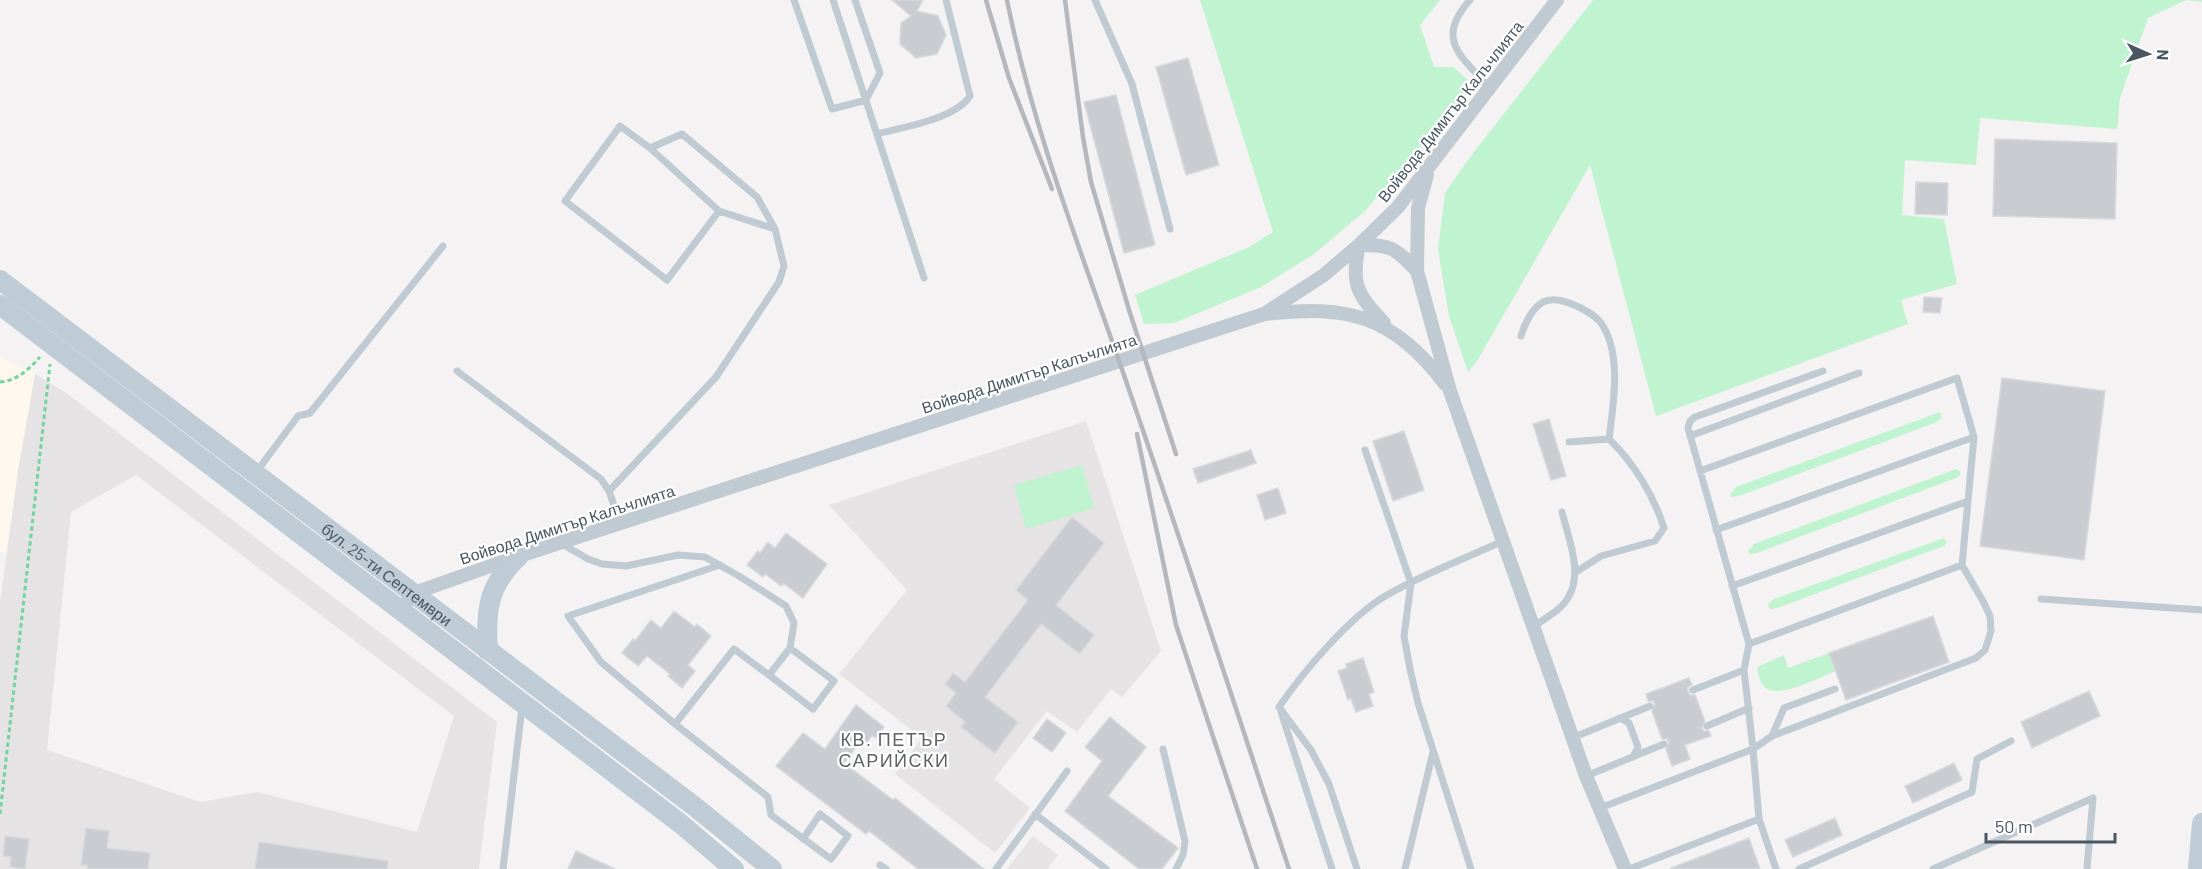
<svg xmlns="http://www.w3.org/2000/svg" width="2202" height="869" font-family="Barlow,sans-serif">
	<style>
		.commercial { fill: #fdf7ed }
		.education { fill: #e5e3e4; fill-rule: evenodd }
		.green { fill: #c0f3d0 }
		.building { fill: #c9cdd2; stroke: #d6d9de; stroke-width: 1.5 }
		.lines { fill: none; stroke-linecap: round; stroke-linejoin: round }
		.path { stroke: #75d39e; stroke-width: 3; stroke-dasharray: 4.5 3; stroke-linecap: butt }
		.lane { stroke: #bfcad2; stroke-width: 7 }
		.street { stroke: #bfcad2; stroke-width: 14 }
		.secondary { stroke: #bfccd6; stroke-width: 20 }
		.rail { stroke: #b4b8bd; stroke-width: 4.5 }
		.labels { text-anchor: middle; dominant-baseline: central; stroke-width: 4.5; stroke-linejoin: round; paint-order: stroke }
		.street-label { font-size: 16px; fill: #485761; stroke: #fff }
		.neighbourhood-label { font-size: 18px; letter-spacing: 1.5px; fill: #5e6367; stroke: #fff }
	</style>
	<rect width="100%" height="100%" fill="#f4f2f2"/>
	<path class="commercial" d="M0,357L35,374L6,553L0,552Z"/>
	<path class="education" d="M35,374L65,392L497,722L479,869H0V603L18,471ZM136,475L454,716L417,832L257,792L200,802L47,750L71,512Z
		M1086,421L1161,651L1122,697L1111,689L1077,732L1047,711L994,779L1030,808L995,853L895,774L922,738L839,674L907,590L829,505Z
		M1033,836L1058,855L1047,869H1007Z"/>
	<path class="green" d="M1200,0H1440L1420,25L1434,67H1453L1468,80L1466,95L1365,211L1314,254L1261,287L1174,323L1144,324L1135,295L1249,247L1273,232Z
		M1593,0H2202V2L2186,0L2148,18L2120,98L2117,129L1980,118L1976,165L1905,160L1902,215L1944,219L1957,284L1901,300L1908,324L1656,416L1590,165L1477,361L1468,372L1449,316L1438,249L1445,193L1470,157Z
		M1940,412L1942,418L1937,422L1739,496L1732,497L1730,494L1736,487Z
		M1082,465L1094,508L1026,529L1014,485Z
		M1956,469L1960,471V475L1956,478L1757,553L1750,554L1748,551L1754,544Z
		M1944,538L1947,542L1944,546L1777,608L1770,609L1768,606L1769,603L1774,599Z
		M1829,653L1836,671C1820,677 1775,702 1763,685C1759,680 1758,673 1757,667L1784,655L1788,668Z"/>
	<path class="building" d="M892,0H923L917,11L938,16L946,35L937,54L916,58L900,44L901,23L911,16Z
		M1188,58L1219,165L1186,175L1156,67Z
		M1116,95L1155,245L1124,253L1084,102Z
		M1995,139L2117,143L2115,219L1993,216Z
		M1916,182L1948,183L1947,215L1915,214Z
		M1924,297L1942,298L1940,313L1923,312Z
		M2002,378L2105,391L2084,560L1980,546Z
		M1549,419L1566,476L1551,480L1533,424Z
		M1404,431L1424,490L1393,501L1373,441Z
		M1251,450L1256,463L1198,483L1193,469Z
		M1278,488L1286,513L1265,520L1257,495Z
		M1072,517L1104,543L1056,605L1094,635L1080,654L1041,624L985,697L1018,722L995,753L961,727L965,722L946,706L956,693L945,684L953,673L965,682L1028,600L1016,590Z
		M786,533L827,564L803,598L783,583L781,586L765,574L763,577L747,565L758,551L760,553L768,542L775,548Z
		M674,611L695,627L697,624L711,636L688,665L695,671L682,688L668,676L670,674L647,656L638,666L622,653L633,639L635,641L651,620L661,628Z
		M1933,616L1949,662L1846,700L1829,653Z
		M1363,658L1374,692L1369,694L1373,706L1356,712L1351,699L1348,700L1338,671L1347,668L1346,664Z
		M1689,678L1692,685L1688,687V691L1690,695H1695L1705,721L1702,728L1704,731H1709L1711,736L1685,745L1690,759L1672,766L1666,749L1669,742L1667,739H1662L1652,711L1655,704L1653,701H1648L1646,694Z
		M2089,691L2100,716L2032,748L2021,722Z
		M856,705L884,727L876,738L872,735L866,744L861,740L844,763L893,800L895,798L984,869H918L869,831L866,834L776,766L803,733L825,749Z
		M1110,717L1146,747L1108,796L1178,848L1162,869H1139L1065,811L1102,761L1085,747Z
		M1047,719L1066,733L1052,752L1033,738Z
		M1954,763L1962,780L1913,803L1905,786Z
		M1835,818L1842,835L1793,857L1785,840Z
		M86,828L109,831L107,848L150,853L148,869H87V865H81Z
		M5,836L29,839L25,869L10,867L11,857L3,856Z
		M1749,838L1760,869H1671V868Z
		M259,842L388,861L387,869H255Z
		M576,851L615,869H568Z"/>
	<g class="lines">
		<path class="path" d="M0,382C17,381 29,369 40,357
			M0,814L50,364"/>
		<path class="lane" d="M794,0L832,109L866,100L880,73L855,0
			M833,0L924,278
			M1095,0L1132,84L1170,229
			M1470,0C1434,40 1462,57 1490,88
			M877,134C904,127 955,119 970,96L946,0
			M650,148L719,211L775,229
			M1521,336C1524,325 1532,308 1543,302C1559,294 1595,312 1603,326C1622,357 1613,406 1609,439
			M457,371L601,479L609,491
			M1690,436L1859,373
			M1569,442L1609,439C1634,463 1654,496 1664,528L1655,541L1601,556L1576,572
			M1365,450L1411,583L1404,636L1410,669L1418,703L1471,869
			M257,471L298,416L310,413L443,246
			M1700,471L1957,378L1974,437L1962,565L1984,603L1990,616L1991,631L1985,650L1976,658L1772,736L1753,749L1744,670L1749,644L1688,428L1690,421L1695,417L1823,371
			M620,523L609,491L716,377L779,282L784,266L775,229L757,197L682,134L650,148L620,126L565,201L667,280L719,211
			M1716,530L1974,437
			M562,544L588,559L602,564L626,566L678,555L705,557L739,576L786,606L794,623L790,648L769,675L734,649L675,724L768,797L771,815L831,859L848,836L820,814L803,839
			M1732,586L1968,501
			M2041,599L2202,610
			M1533,627C1545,618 1562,610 1569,596C1583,572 1568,537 1562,512
			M1749,644L1962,565
			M769,675L813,709L834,681L790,648
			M1693,690L1744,670
			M1281,712L1332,869
			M1620,718L1629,723L1638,747L1633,757
			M675,724L601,662L568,616L720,565
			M1707,726L1749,708
			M1772,736L1784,708L1835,689
			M1572,738L1650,706
			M1163,749L1185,841L1183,855L1176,869
			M1586,776L1664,744
			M1600,808L1753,749L1759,819
			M1035,814L1106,869
			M880,865L886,869
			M503,869L522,707
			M996,869L1067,771
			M1357,869L1329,784L1311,750L1279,707C1303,672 1350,616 1387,595C1423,574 1464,559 1503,541
			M1405,869L1433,752
			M1629,869L1759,819L1776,869
			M1799,869L1972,792L1977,759L2011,741
			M1933,869L2093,798L2087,869"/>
		<path class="street" d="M1427,175L1418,208L1417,271L1450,391L1586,776L1625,869
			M1359,245C1350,285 1358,295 1384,323
			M1359,245C1392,245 1394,247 1417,271
			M1266,314C1348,304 1394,316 1445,384
			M400,611L414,593L519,556L1264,314L1324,275L1359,245L1398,207L1557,0"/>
		<g class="secondary">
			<path id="s1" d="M0,280L694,806L772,869"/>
			<path d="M0,305L681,824L734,869"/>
			<path d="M488,651C485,611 488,585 519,556"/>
			<path d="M2198,869L2202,823"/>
		</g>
		<path class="rail" d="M986,0L1009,78L1052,189
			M1007,0C1033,131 1083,256 1126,381C1182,543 1235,706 1289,869
			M1065,0L1083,137L1091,182L1130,313L1176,454
			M1137,434L1176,625L1257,869"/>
	</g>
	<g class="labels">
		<g class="street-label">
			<text transform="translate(1450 111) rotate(-52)">Войвода Димитър Калъчлията</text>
			<text transform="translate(1029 373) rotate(-18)">Войвода Димитър Калъчлията</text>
			<text transform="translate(567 524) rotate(-18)">Войвода Димитър Калъчлията</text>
			<text stroke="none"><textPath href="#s1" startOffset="486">бул. 25-ти Септември</textPath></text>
		</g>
		<g class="neighbourhood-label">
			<text x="894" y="739">КВ. ПЕТЪР<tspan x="894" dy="21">САРИЙСКИ</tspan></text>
		</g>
	</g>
	<g transform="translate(2148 54) rotate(93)" stroke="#ffffff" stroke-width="4.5" paint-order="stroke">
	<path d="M0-4.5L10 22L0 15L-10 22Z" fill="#485761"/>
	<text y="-9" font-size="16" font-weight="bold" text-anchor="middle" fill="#485761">N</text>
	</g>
	<path d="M1986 833v9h129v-9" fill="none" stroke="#485761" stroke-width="3"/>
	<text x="1995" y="833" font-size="18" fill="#485761" stroke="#ffffff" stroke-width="4.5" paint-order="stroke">50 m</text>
</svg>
